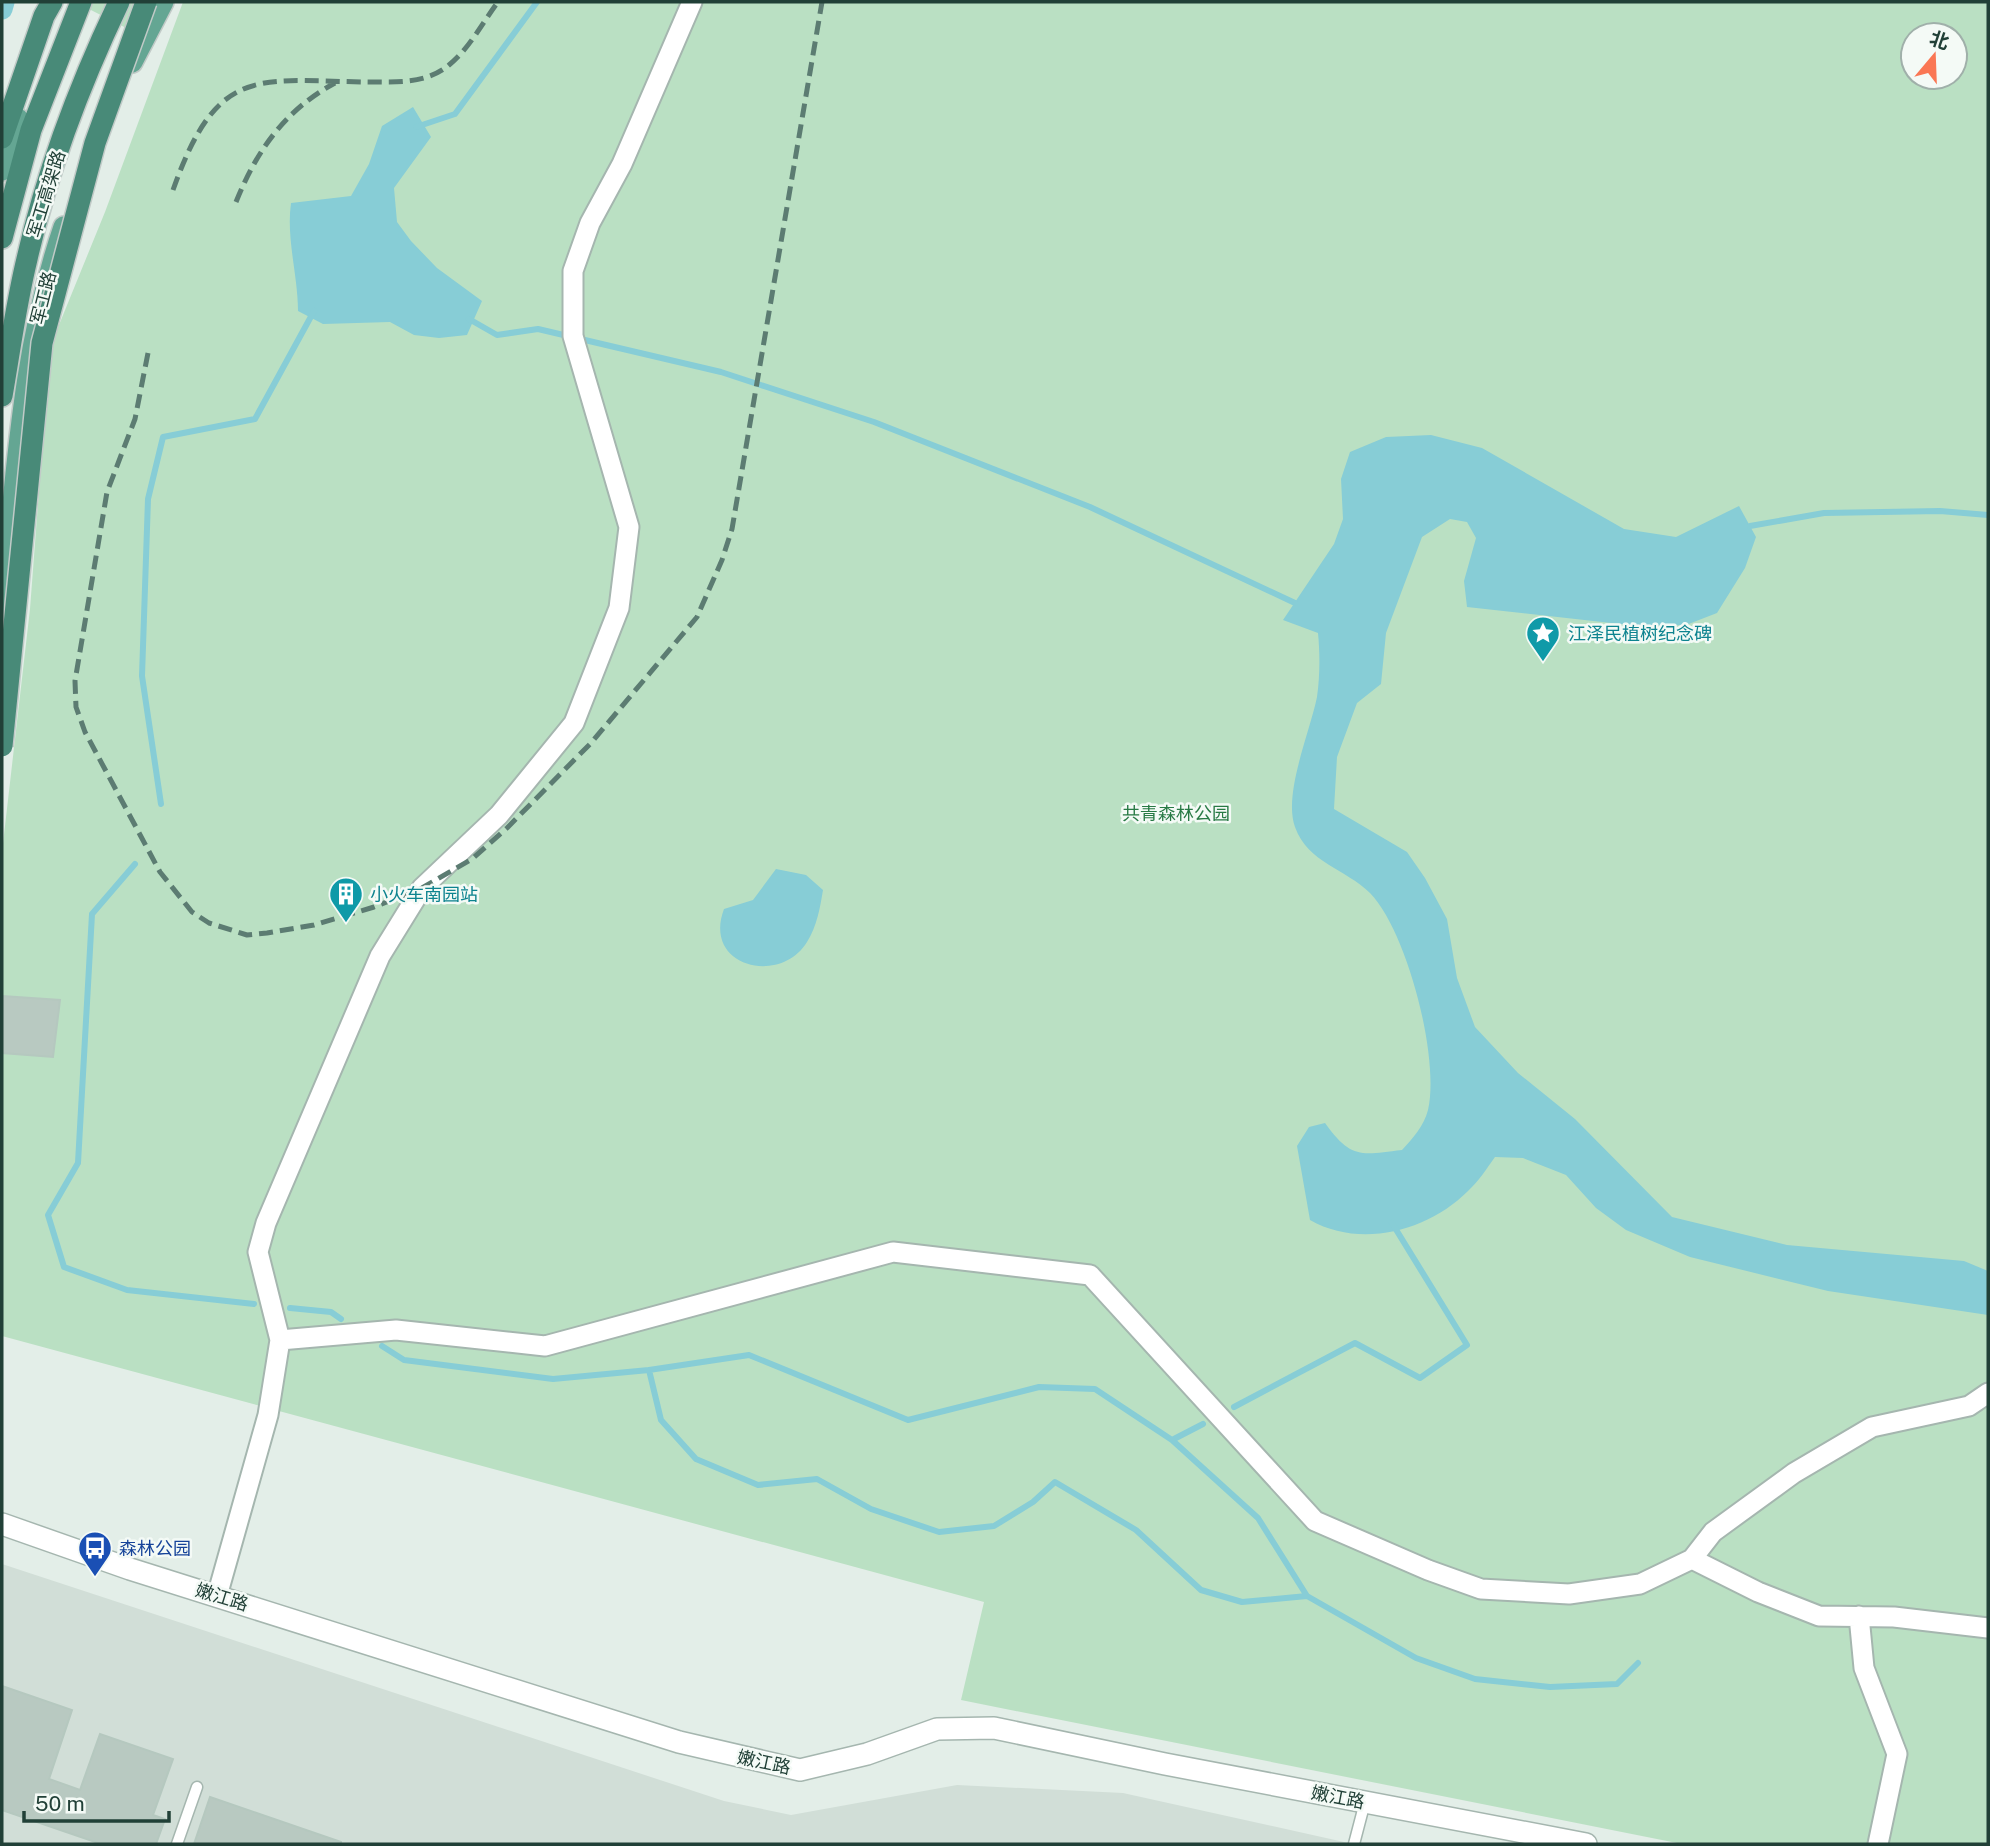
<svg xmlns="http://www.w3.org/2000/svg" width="1990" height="1846" font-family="'Public Sans','Noto Sans SC',sans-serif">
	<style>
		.built { fill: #d1ded7 }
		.green { fill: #bae0c3; fill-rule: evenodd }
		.water { fill: #87cdd6 }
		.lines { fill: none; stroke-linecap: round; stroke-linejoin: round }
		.stream { stroke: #87cdd6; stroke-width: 6 }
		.canal { stroke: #87cdd6; stroke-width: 21 }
		.building { fill: #b8c9c1; stroke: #b5c8bf; stroke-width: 2 }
		.service-casing { stroke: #a5b6af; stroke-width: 13 }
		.minor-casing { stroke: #a5b6af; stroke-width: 23 }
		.tertiary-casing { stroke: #a5b6af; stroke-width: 24 }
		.primary-casing { stroke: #c1cac7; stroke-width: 24 }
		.trunk-casing { stroke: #c1cac7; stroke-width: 24 }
		.service { stroke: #fff; stroke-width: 10 }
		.minor { stroke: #fff; stroke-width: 19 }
		.tertiary { stroke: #fff; stroke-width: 21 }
		.primary { stroke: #64a693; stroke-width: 21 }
		.trunk { stroke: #488a78; stroke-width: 21 }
		.rail { stroke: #5c7c72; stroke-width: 5; stroke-dasharray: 14 7; stroke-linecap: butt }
		.trunk-bridge-casing { stroke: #c1cac7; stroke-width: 24; stroke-linecap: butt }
		.trunk-bridge { stroke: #488a78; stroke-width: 21 }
		.labels { text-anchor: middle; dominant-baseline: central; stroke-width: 5; stroke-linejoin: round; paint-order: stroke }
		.street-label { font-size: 18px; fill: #214037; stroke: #f4faf6 }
		.culture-label { font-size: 18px; fill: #0d838f; stroke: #f4faf6; text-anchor: start }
		.park-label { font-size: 18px; fill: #287a45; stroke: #f4faf6 }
		.transit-label { font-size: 18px; fill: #164399; stroke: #f4faf6; text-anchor: start }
	</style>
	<rect width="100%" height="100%" fill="#e3eee8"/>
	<path class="built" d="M2,1564L724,1801L791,1815L957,1785L1123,1793L1353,1844H2Z"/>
	<path class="green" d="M89,2H149L134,32L87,8Z
		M183,2H1988V1844H1682L961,1700L984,1602L2,1336V852L30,609L50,347L105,212ZM1913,35H1955V77H1913Z"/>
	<path class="water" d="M413,107L431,137L394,188L397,222L411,241L437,268L482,301L467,335L439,338L414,335L390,322L323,324L298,311C298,275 286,239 291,203L351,196L369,164L382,126Z
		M1431,435L1482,448L1624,529L1676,537L1739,506L1756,537L1745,568L1717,613L1686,625L1638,626L1467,607L1464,581L1476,538L1467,522L1450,519L1422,537L1386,633L1381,684L1357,703L1337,757L1334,809L1407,852L1425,878L1447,919L1457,978L1475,1027L1518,1073L1575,1119L1672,1217L1787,1245L1964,1261L1988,1271V1315L1828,1291L1690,1257L1626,1230L1596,1208L1566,1175L1523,1158L1495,1157C1487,1168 1479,1181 1468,1191C1428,1231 1361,1249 1310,1220L1297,1146L1309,1127L1325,1123C1351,1159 1360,1155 1402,1150C1413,1138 1424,1126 1428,1110C1440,1058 1407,931 1370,893C1346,869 1308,863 1295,827C1283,794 1310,732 1317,697C1320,676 1320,654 1318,633L1283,620L1334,544L1343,519L1341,479L1350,452L1386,437Z
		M776,869L806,875L823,890C820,908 817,926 807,942C780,986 702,967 724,909L753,900Z"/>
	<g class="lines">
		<path class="stream" d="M416,127L455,114L537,2
			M469,319L497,335L538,329L721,372L874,422L1090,507L1295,603
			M1750,526L1824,513L1940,511L1988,515
			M161,804L142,676L148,499L163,437L255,419L314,311
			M135,864L92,914L78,1163L48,1215L64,1267L127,1290L254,1304
			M290,1308L331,1312L341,1319
			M382,1346L404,1360L553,1379L649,1370L749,1355L908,1420L1039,1387L1095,1389L1172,1440L1203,1424
			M649,1370L661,1420L696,1459L758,1485L817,1479L871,1509L939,1532L994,1526L1033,1502L1055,1482L1136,1530L1201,1590L1242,1602L1307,1596L1416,1658L1475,1679L1550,1687L1617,1684L1638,1663
			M1234,1407L1355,1343L1420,1378L1467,1345L1392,1223
			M1172,1440L1258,1518L1307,1596"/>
		<path class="canal" d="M2,9L4,2"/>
	</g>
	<path class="building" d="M2,996L60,1000L53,1057L2,1053Z
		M2,1686L72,1710L49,1779L80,1790L100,1734L173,1759L153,1815L165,1819L156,1844H101L2,1810Z
		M210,1797L341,1842V1844H194Z"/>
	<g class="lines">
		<g class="service-casing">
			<path id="service" d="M177,1844L197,1787
				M1354,1844L1365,1802"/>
		</g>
		<g class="minor-casing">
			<path id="minor" d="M280,1340L396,1330L545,1346L893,1252L1090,1275L1315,1521L1428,1570L1481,1589L1569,1594L1640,1584L1692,1559L1713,1532L1794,1473L1872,1427L1969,1406L1988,1393
				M1692,1559L1758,1592L1819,1616L1894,1617L1988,1628
				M217,1596L268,1415L280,1340L258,1252L266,1223L380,956L422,888L499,815L574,723L619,608L629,527L573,336V271L590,223L622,164L692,2
				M1859,1616L1864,1668L1897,1754L1878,1844"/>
		</g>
		<g class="tertiary-casing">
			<path id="tertiary" d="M2,1524L130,1569L679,1742L800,1770L867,1754L937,1729L994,1728L1165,1764L1586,1844"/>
		</g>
		<g class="primary-casing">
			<path id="primary" d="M132,62L163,2
				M2,170L18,119
				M2,615C16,485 21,352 64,227"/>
		</g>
		<g class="trunk-casing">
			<path id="trunk" d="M2,138L44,16L52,2
				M2,238L31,130L81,2
				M2,396C10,350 16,304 27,259C47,170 80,84 119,2"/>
		</g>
		<use href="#service" class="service"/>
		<use href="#minor" class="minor"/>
		<use href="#tertiary" class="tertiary"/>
		<use href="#primary" class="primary"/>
		<use href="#trunk" class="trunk"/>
		<path class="rail" d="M173,190C220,57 262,83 383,82C406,82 430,81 449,65C469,49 483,22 498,2
			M236,202C257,150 285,110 335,83
			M148,353L135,419L107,492L75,681L76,707L85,732L160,872L192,912L209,923L247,935L267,933L314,925L374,907L422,888L472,859L507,828L591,743L697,617L722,560L732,529L822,2"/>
		<g class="trunk-bridge-casing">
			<path id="trunk-bridge" d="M2,746L42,343L95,143L146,2"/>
		</g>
		<use href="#trunk-bridge" class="trunk-bridge"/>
	</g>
	<defs>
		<g id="sight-pin" transform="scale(1.75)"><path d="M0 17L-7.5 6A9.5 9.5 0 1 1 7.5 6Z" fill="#0f9aa8" stroke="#f4faf6"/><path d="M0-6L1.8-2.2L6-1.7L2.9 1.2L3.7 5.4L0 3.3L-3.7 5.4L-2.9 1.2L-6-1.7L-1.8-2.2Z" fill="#fff"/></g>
		<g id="building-pin" transform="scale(1.75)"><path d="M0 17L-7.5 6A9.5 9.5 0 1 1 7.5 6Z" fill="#0f9aa8" stroke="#f4faf6"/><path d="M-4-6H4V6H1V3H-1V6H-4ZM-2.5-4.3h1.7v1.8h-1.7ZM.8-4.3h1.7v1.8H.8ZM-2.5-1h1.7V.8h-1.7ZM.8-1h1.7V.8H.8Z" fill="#fff"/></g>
		<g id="bus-pin" transform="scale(1.75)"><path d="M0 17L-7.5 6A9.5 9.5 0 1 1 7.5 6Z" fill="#1a4fb4" stroke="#f4faf6"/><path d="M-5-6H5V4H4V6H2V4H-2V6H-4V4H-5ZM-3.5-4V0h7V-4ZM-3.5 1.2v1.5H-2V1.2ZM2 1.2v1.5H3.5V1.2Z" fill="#fff"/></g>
	</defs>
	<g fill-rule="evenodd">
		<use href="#sight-pin" x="1543" y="633"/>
		<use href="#building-pin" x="346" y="894"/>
		<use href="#bus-pin" x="95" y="1548"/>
	</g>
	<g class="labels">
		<g class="street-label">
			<text transform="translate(46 194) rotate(-73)">军工高架路</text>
			<text transform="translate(43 298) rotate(-76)">军工路</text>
			<text transform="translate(222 1597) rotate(17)">嫩江路</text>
			<text transform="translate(764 1762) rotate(12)">嫩江路</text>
			<text transform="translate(1338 1797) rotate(11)">嫩江路</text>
		</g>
		<g class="culture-label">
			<text x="1568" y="633">江泽民植树纪念碑</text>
			<text x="370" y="894">小火车南园站</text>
		</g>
		<g class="park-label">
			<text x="1176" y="813">共青森林公园</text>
		</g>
		<g class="transit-label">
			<text x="119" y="1548">森林公园</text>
		</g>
	</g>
	<rect width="1990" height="1846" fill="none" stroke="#214037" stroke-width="7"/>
	<g transform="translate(1934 56) rotate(19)"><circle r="33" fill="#f4faf6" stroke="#a0b0aa" stroke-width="2"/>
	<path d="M0-5L12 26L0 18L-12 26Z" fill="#fa7754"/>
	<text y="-10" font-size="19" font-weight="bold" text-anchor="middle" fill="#214037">北</text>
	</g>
	<path d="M24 1811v10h145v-10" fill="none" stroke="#214037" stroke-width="3.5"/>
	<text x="35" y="1811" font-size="21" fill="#214037" stroke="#f4faf6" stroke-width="5" paint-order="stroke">50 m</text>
</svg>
